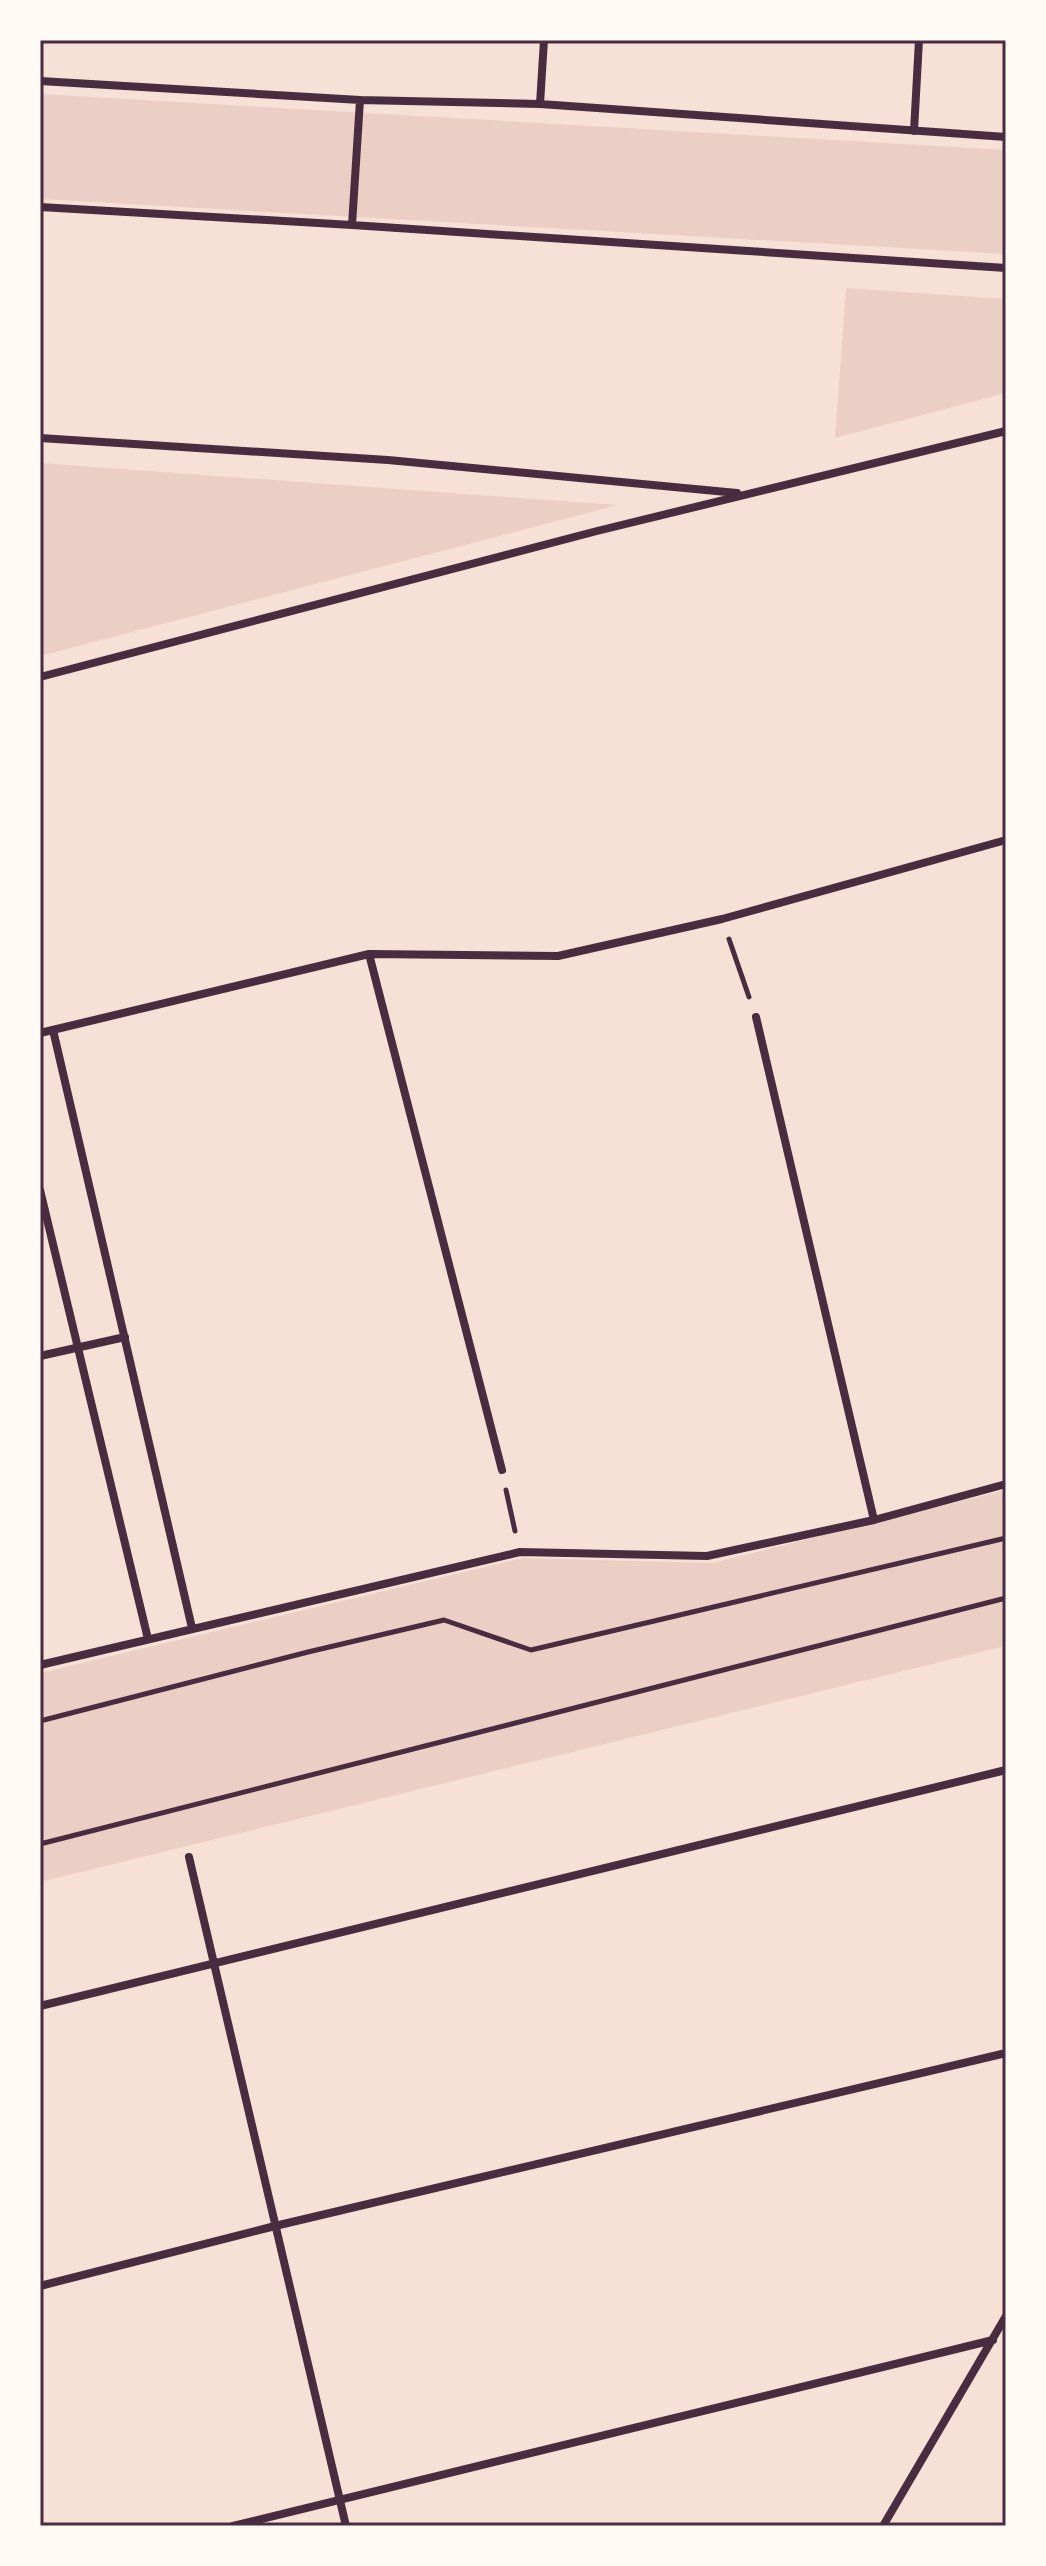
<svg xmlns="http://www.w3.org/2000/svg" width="1046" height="2566" font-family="'Asap Condensed',sans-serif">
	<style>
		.green { fill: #ebcfc5 }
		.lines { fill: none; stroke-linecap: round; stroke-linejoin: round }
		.path { stroke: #4a2c40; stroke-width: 5 }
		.minor { stroke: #4a2c40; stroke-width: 8 }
		.neatline { fill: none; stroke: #4a2c40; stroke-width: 3 }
	</style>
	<rect width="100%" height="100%" fill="#f7e1d7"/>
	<path class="green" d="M40,94L1006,150V254L40,199Z
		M846,288L1006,299V393L835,438Z
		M40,463L618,505L40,656Z
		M1006,1490V1646L40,1882V1673L523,1558L712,1563Z"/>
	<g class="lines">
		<path class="path" d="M729,939L749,997
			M506,1490L515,1531
			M40,1721L308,1652L444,1620L531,1650L1006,1538
			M40,1844L1006,1598"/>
		<path class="minor" d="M40,81L360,100L540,104L1006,137
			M540,104L544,40
			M914,131L919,40
			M40,207L352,225L1006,268
			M352,225L360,100
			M40,438L388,460L737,493
			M40,677L597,531L1006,431
			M369,954L502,1470
			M756,1017L874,1520
			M53,1030L192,1628
			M40,1033L369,954L558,956L722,919L1006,840
			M40,1190L148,1639
			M40,1356L125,1337
			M40,1665L520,1552L707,1556L874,1520L1006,1484
			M189,1857L346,2526
			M40,2006L1006,1770
			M40,2286L275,2226L1006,2053
			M233,2526L993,2340
			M883,2526L1006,2316"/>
	</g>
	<rect width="1046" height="2566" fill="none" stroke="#fffaf5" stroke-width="84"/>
	<rect x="42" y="42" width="962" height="2482" class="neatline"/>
</svg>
